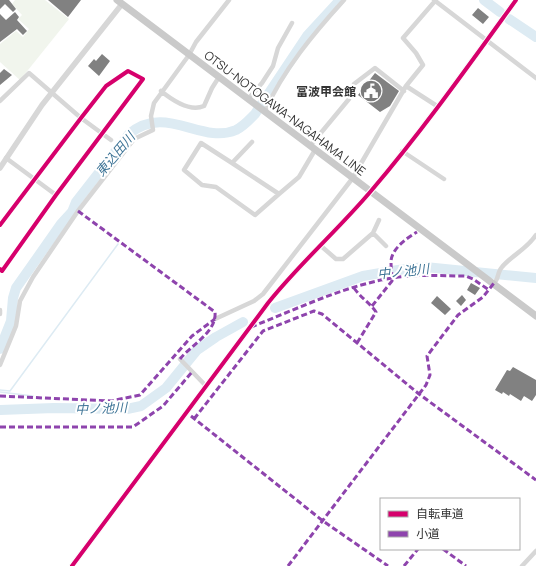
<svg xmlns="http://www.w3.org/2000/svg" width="536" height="566" font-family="Manrope,'Noto Sans JP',sans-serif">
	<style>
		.green { fill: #f1f5ed }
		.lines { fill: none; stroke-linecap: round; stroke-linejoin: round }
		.stream { stroke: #ddebf3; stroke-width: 1.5 }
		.river { stroke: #ddebf3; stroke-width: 10 }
		.building { fill: #818181 }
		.minor { stroke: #d7d7d7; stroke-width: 4.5 }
		.tertiary { stroke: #d7d7d7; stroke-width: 5.5 }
		.primary { stroke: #cacaca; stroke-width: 7 }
		.quiet { stroke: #8e44ad; stroke-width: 3; stroke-dasharray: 6 3; stroke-linecap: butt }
		.cycleway-casing { stroke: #fff; stroke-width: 6 }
		.cycleway { stroke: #d6006c; stroke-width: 4 }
		.labels { text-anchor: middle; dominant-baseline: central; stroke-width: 4; stroke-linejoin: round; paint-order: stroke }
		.poi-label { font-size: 12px; font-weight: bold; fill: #333; stroke: #fff; text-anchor: end }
		.street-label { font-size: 12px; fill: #333; stroke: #fff }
		.water-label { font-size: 13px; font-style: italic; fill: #3f7597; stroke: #fff }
	</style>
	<rect width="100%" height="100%" fill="#fff"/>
	<path class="green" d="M15,0H45L69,19L20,80L0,62V44L16,31L23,37L29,29L18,19L22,15L12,4Z"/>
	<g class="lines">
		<path class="stream" d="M0,390L10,391L118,244
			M0,392L33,396"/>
		<path class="river" d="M484,0L500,12
			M509,19L536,37
			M275,308L363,276L398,270L425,267L536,278
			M0,349L11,321L13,298L16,288L61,224L72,212L76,202L129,134C166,103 201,145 236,130C244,126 249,120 255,114L307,36L340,0
			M0,410L54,408L127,409L141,406L166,388L197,350L216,337L243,322"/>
	</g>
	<path class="building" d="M0,0H9L16,9L13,12L5,4L0,9Z
		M48,0H81L68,17Z
		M478,8L489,17L483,24L472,15Z
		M15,12L19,17L17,20L27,31L23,35L17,29L0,42V14L6,20Z
		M102,54L110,61L99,76L88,66L94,59L96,61Z
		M4,69L12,75L0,85V73Z
		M375,73L399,91L390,106L380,112L358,95Z
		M471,283L480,288L475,295L467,290Z
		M462,295L466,300L461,306L456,301Z
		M437,296L451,309L445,315L431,303Z
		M513,367L536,380V395L532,401L524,396L521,401L510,394L509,396L503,392L502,394L495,390L507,370L510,371Z"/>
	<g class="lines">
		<path class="minor" d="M434,0L536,78
			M406,86L437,106
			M161,91C172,100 190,112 204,106L212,88L219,77
			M248,99L262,83L273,66L278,48L292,23
			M0,101L29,73L81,118L111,140
			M265,111C283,70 314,33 344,0
			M252,142L232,163L279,194L299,177L315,150
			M310,146L349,99L354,84L375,68L404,91
			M402,151L444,179
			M6,158L56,195
			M232,163L201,143L184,170L202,185L216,187L255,215L279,194
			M0,225L81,118L106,86L128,71L143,79L56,195L2,271L0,269
			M373,233L386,246
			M321,246L336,259H343L373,233L379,220
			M494,283C499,279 497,272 502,267C512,255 526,250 536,235
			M0,310V314
			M215,319L254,301L263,294L352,179L406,86L423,65L416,53L403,38L435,1
			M180,359L206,386
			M0,365L16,326L20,301L33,277L78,211L134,139L153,130L151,116L154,103L189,55L196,42L229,0
			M522,566L536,551"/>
		<path class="tertiary" d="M0,168L42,105L122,4
			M72,566L268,303C300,263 338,230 371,191C423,130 469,65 516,0"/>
		<path class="primary" d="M117,0L536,316"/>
		<path class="quiet" d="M78,211L215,312C217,332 191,345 180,359
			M392,278C392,273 391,268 391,262C391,249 407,238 417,232
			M354,288C361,298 370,303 376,312L357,343
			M372,306L392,281V277
			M251,327C297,309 344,286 392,278C416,274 441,276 466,276L473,279L489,290
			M0,396L111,401L140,395L192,336L215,319
			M191,416L323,521L388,566
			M194,419L263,331L314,311L322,314L419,394L536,480
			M0,427H133L163,406L192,372
			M443,549L466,566
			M288,566L426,385L430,375L427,356L458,315L483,297L494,283
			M404,566L418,549"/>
		<g class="cycleway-casing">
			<path id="cycleway" d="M0,225L81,118L106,86L128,71L143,79L56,195L2,271L0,269
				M72,566L268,303C300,263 338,230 371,191C423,130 469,65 516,0"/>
		</g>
		<use href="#cycleway" class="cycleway"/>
	</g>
	<defs>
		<g id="civic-disc" transform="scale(1.15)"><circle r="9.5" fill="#7a7a7a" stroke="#fff"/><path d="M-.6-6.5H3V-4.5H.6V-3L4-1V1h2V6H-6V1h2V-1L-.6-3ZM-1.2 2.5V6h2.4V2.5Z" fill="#fff"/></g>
	</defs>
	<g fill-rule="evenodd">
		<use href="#civic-disc" x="371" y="91"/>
	</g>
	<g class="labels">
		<g class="poi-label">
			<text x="356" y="91">冨波甲会館</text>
		</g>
		<g class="street-label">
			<text transform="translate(285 113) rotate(37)">OTSU-NOTOGAWA-NAGAHAMA LINE</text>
		</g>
		<g class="water-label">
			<text transform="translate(115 154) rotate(-50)">東込田川</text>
			<text transform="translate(403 271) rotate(-6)">中ノ池川</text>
			<text transform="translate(101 408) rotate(-2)">中ノ池川</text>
		</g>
	</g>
	<rect x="380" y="498" width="140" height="52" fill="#ffffff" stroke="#adadad"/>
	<rect x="388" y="511" width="20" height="6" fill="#d6006c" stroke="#adadad"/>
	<text x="416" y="518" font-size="12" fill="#333333">自転車道</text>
	<rect x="388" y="531" width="20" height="6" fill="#8e44ad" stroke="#adadad"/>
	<text x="416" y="538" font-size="12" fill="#333333">小道</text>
</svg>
